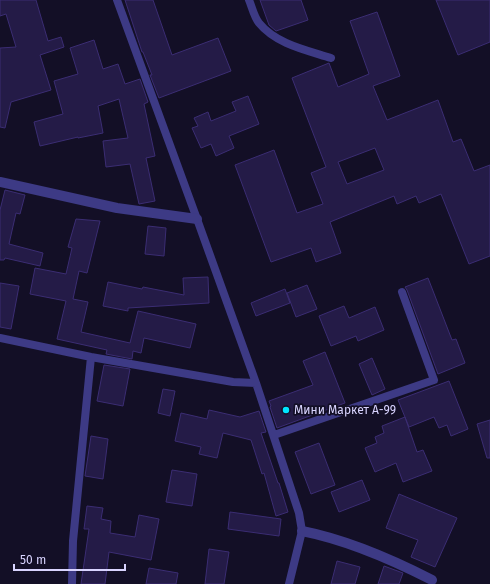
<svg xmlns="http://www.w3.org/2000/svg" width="490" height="584" font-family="'Fira Sans',sans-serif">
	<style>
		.building { fill: #241b47; stroke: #3b2d73; fill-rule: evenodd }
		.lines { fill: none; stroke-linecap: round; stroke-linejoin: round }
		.service { stroke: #3d3a85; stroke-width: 8 }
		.minor { stroke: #3d3a85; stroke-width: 10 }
		.poi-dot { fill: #00e5ff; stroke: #130f26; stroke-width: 1.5 }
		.labels { text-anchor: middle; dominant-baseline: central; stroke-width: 3.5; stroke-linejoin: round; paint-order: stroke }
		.poi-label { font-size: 12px; fill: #d9d4ff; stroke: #130f26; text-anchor: start }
	</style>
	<rect width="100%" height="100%" fill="#130f26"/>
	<path class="building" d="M0,0H36L48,41L61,37L64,47L40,55L51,90L11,102L5,128L0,127V48L16,47L6,14L0,16Z
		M125,0H153L172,55L218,38L231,71L159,98L150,75H152L143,52H142Z
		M260,0H301L308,20L276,31L269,25Z
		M436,0H490V42L458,55Z
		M377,12L400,76L373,86L387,120L438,100L453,142L461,139L474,171L490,165V256L469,264L441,194L419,203L416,196L397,204L394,196L330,222L341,253L316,262L311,248L271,262L235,165L274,150L297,213L323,204L311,173L326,167L292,78L329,63L338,87L369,74L350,21ZM375,148L384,170L347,184L338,162Z
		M94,40L103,69L118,64L125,84L140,79L148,102L144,104L155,156L146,158L155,201L139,204L130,164L106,167L103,141L128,138L119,99L98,106L103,133L78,138V137L40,146L34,122L63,114L54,81L78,74L70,48Z
		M248,96L259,124L229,136L234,148L216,156L211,144L201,148L192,128L198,126L194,118L208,112L211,121L236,111L232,102Z
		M5,190L25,195L20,214L16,213L9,244L43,253L40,266L5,258L4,260H0V210Z
		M76,219L100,221L87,273L79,271L73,299L88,302L81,332L130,343L138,311L196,324L190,348L144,338L141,353L133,351L132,359L106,354L107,350L57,339L66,301L30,294L35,268L66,274L72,248L68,247Z
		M148,226L166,228L164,256L145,254Z
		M208,277L209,303L128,308V311L103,306L108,282L142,289L143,287L184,295L183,278Z
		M428,278L452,340L456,339L465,363L438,374L407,290L405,287Z
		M0,283L19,286L11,329L0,327Z
		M307,285L317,309L296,317L287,293Z
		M285,289L290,303L256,316L251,303Z
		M344,306L349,318L375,307L384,330L358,341L356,336L331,346L319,316Z
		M325,352L345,403L277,428L270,407L271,406L269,401L313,385L303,361Z
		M372,358L385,389L372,395L359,364Z
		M104,365L130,369L123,406L97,401Z
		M449,381L468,429L451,436L447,425L439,428L434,417L409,427L398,400Z
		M163,389L175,391L170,416L158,413Z
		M209,410L240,417L259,411L266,432L261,433L278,483H279L288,512L276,516L264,473L262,474L251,440L223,433L217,458L199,454L201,447L175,441L181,413L207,419Z
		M405,417L417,452L423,450L432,471L403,482L396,463L375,472L365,448L377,443L375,437L384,433L382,426Z
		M490,420V458H487L477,424Z
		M91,436L108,439L103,479L85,476Z
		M319,443L335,485L311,494L295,452Z
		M172,470L197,474L192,506L166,502Z
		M362,480L370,500L339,512L331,492Z
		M399,494L457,518L435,567L411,557L418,540L386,528Z
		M87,506L103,508L101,519L111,521L110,533L135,537L139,515L159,519L151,560L109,552L105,584H81L89,529H84Z
		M230,512L281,519L279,536L228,529Z
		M209,549L229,552L224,584H205Z
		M337,561L360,567L355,584H331Z
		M384,566L403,573L399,584H378Z
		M149,568L178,573L176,584H146Z"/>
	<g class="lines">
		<path class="service" d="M249,0C252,7 254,17 259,23C276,44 306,50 331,58
			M0,338L91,357L233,382L256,383L197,219L117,0
			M256,383L299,513L302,531L289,584
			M274,435L434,380L402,292
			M72,584L73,541L91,357"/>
		<path class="minor" d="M0,182L117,208L197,219
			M302,531C348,540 391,559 432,580"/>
	</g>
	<circle class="poi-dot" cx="286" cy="410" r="4"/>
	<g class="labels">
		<g class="poi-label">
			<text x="294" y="410">Мини Маркет А-99</text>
		</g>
	</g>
	<path d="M14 564v6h111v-6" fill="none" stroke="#d9d4ff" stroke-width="2"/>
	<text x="20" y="564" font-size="12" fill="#d9d4ff" stroke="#130f26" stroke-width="3" paint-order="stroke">50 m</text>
</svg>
